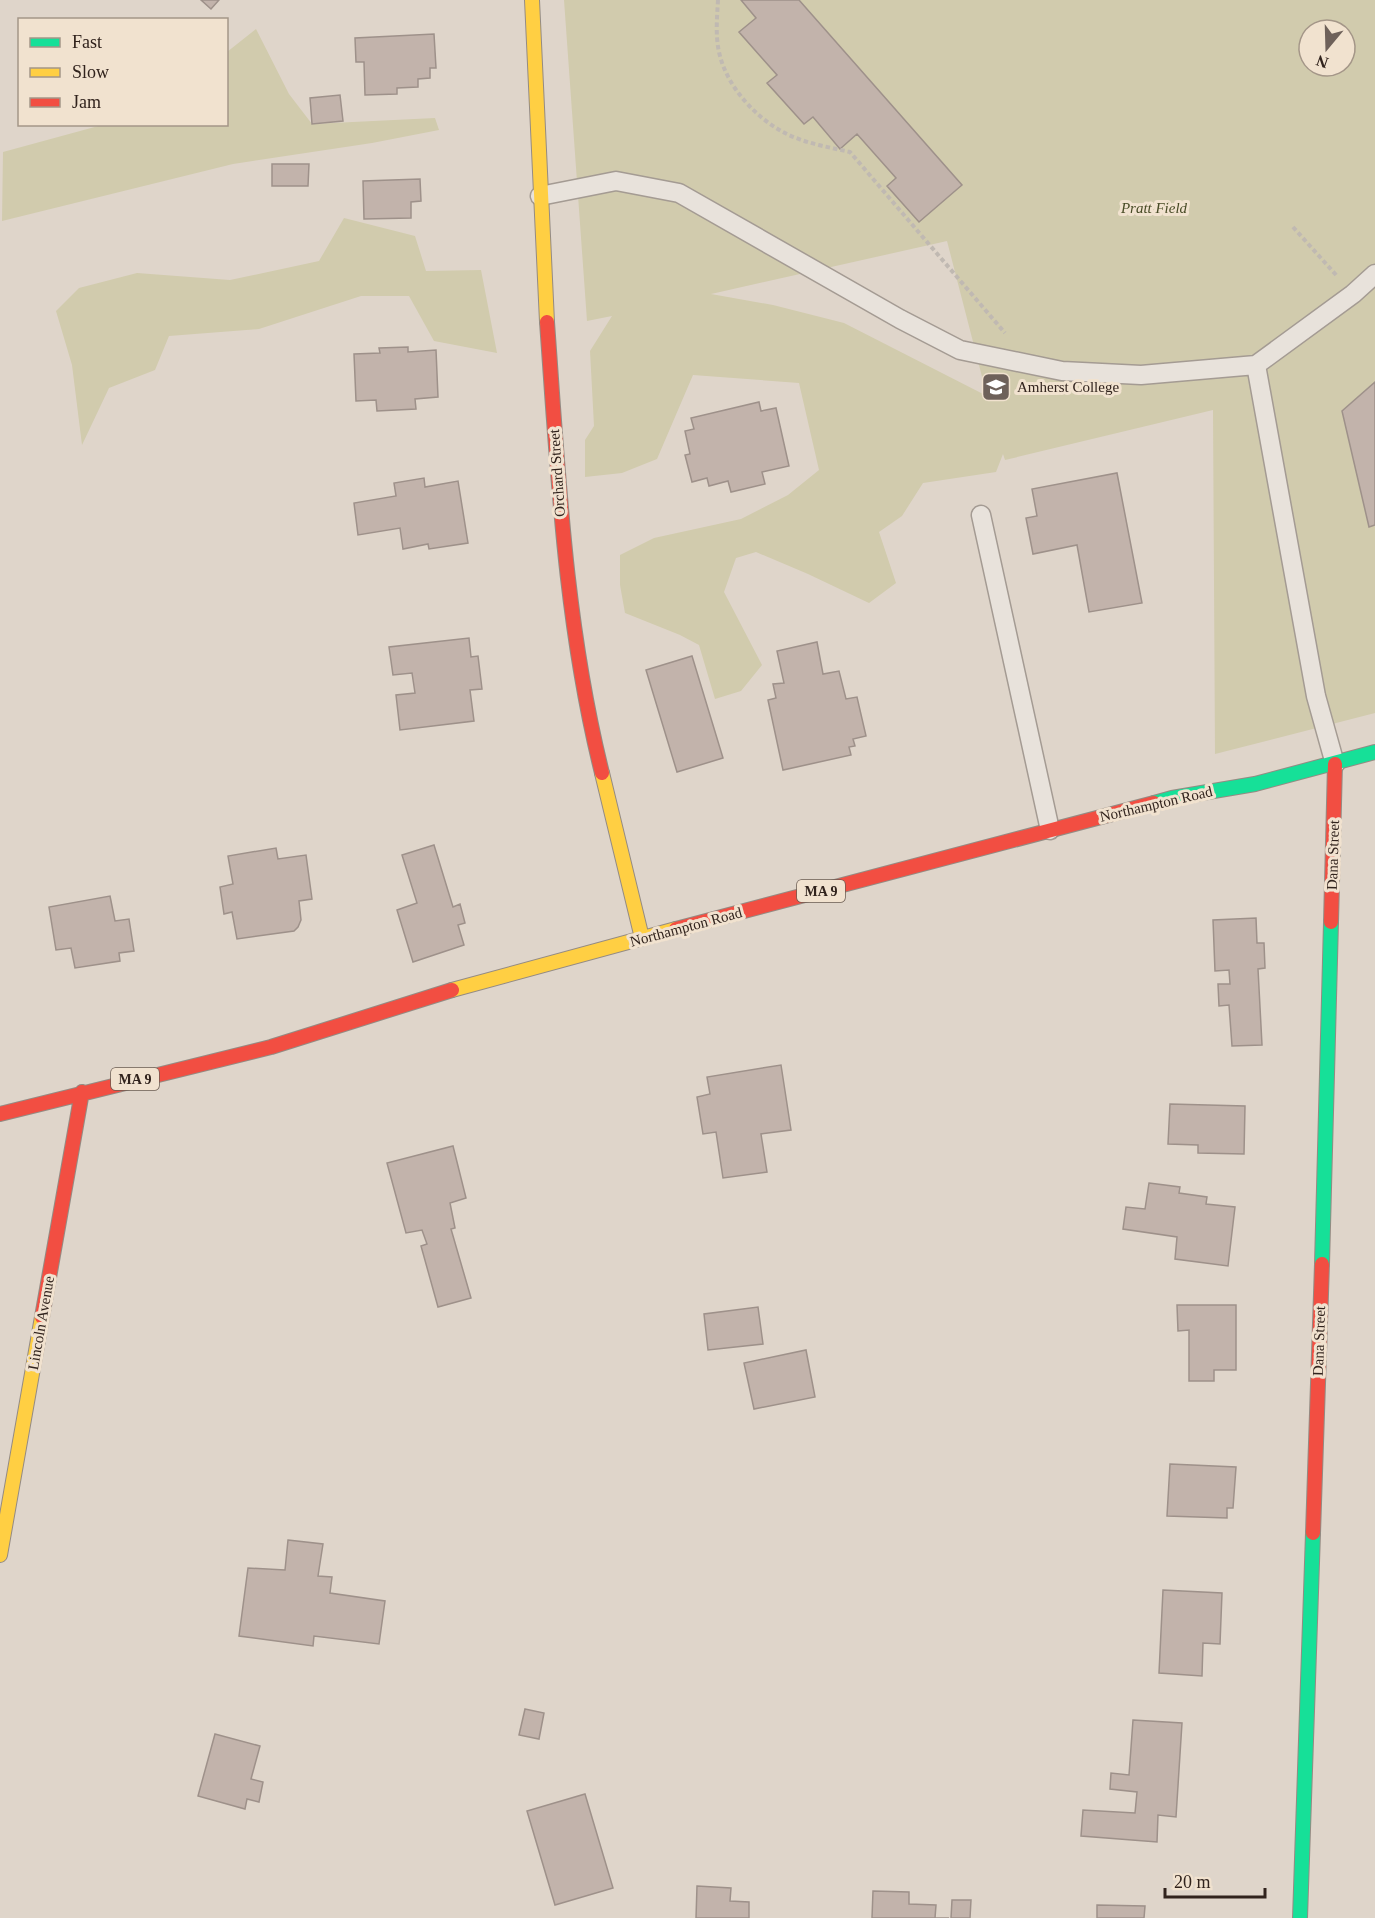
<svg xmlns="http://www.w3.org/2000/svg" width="1375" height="1918" font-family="Georgia,serif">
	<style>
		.green { fill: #d1cbad; fill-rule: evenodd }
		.building { fill: #c2b3ab; stroke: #9e918a; stroke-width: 1.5 }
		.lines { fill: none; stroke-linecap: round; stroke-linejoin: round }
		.lane-casing { stroke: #a49b93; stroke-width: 21 }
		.fast-casing { stroke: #948b83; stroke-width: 16 }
		.slow-casing { stroke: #948b83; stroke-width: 16 }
		.jam-casing { stroke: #948b83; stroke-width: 16 }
		.path { stroke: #c0b9b2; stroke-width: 4; stroke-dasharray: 4.5 3; stroke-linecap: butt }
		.lane { stroke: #e8e2db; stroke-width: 18 }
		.fast { stroke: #16e098; stroke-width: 14 }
		.slow { stroke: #ffcf43; stroke-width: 14 }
		.jam { stroke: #f24e42; stroke-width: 14 }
		.labels { text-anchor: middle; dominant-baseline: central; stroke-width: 6; stroke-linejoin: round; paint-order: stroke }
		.shield { fill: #f1e2cf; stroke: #6b5c52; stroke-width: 1.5 }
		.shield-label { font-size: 14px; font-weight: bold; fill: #31231d }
		.park-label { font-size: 15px; font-style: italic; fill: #484b26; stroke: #f1e2cf }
		.poi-label { font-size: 15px; fill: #31231d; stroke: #f1e2cf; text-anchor: start }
		.street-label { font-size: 15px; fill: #31231d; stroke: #f1e2cf }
	</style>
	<rect width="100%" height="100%" fill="#dfd5ca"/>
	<path class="green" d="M564,0H1375V713L1215,754L1213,410L1005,460L1003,454L996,472L923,483L902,516L879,532L896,583L869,603L808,574L756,552L736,558L724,592L762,665L741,691L715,699L699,645L680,635L625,613L620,585V555L654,538L741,519L788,495L819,470L799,383L693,375L657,459L622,473L585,477V440L594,426L590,351L612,316L587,321ZM1309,30H1345V66H1309ZM947,241L987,396L844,323L773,305L711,294Z
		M256,29L289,94L312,124L435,118L439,130L372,143L233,164L2,221L3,152L102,125L226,124L227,52Z
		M344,218L415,236L426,271L481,270L497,353L434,341L409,296H361L259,329L169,336L155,370L109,388L82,445L72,365L56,311L79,288L137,273L230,280L319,261Z"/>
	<path class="building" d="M201,0H219L211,9Z
		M741,0H799L962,185L919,222L887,186L896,178L857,134L840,149L813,117L804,124L767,83L777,75L739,32L756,18Z
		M434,34L436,68H430V78L418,79V87L397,88V94L365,95L364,62H356L355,38Z
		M340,95L343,121L312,124L310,98Z
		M272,164H309L308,186H272Z
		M420,179L421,201L411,202V218L364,219L363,181Z
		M408,347V352L436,350L438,397L415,399L416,409L377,411L376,400L356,401L354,354L380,353L379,348Z
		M1375,382V525L1369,527L1342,411Z
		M759,402L761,411L776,408L789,466L762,472L765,484L731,492L728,481L709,486L707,478L692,482L685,455L690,454L685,431L694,429L691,418Z
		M1117,473L1142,603L1089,612L1077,545L1033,554L1026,518L1037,516L1032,489Z
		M424,478L425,487L458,481L468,543L429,549L428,544L403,549L400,528L358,535L354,503L396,496L394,483Z
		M469,638L471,657L478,656L482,689L470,690L474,721L400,730L396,695L415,693L412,673L393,675L389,647Z
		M817,642L823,674L839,671L846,699L857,697L866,736L853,739L855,746L849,747L851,755L783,770L768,700L776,698L773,684L784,683L777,651Z
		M692,656L723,758L677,772L646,670Z
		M434,845L453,907L460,904L465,923L458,925L464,945L413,962L397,910L417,903L402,855Z
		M276,848L278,859L306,855L312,899L299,901L301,920L298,927L294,931L237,939L232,912L224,914L220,887L233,884L228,856Z
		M110,896L115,921L129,919L134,951L119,953L120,961L75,968L71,948L56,950L49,907Z
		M1256,918L1257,943H1264L1265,968L1258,969L1262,1045L1232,1046L1229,1005L1219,1006L1218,984H1230L1229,970L1215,971L1213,920Z
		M781,1065L791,1130L761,1134L767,1172L723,1178L716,1132L703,1134L697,1097L710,1094L707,1077Z
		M1170,1104L1245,1106L1244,1154L1198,1153V1145L1168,1144Z
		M453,1146L466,1198L450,1203L455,1228L451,1229L471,1298L438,1307L421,1246L427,1244L422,1230L406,1233L387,1163Z
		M1149,1183L1180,1187L1179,1193L1207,1197L1206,1204L1235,1207L1228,1266L1175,1259L1177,1237L1123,1229L1126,1207L1145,1209Z
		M1177,1305H1236V1370H1214V1381H1189V1330L1178,1331Z
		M758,1307L763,1344L708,1350L704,1314Z
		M806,1350L815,1397L754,1409L744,1363Z
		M1170,1464L1236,1467L1233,1508H1227V1518L1167,1516Z
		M288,1540L323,1544L318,1576L332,1577L330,1593L385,1601L379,1644L314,1636L313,1646L239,1636L248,1568L285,1570Z
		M1163,1590L1222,1593L1220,1644L1203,1643L1202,1676L1159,1673Z
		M525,1709L544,1713L539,1739L519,1735Z
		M1133,1720L1182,1723L1176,1817L1158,1815L1157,1842L1081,1836L1083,1810L1135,1813L1137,1792L1110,1789L1111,1773L1129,1775Z
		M215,1734L260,1746L251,1779L263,1782L259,1802L247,1799L245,1809L198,1796Z
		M585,1794L613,1888L555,1905L527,1811Z
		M697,1886L731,1888L730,1901L749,1902V1918H696Z
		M873,1891L909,1892V1904L936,1905L935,1918H949H872Z
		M952,1900H971L970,1918H951Z
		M1097,1905L1145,1906L1144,1918H1097Z"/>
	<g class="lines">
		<g class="lane-casing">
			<path id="lane" d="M540,196L616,181L679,193L900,319L960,350L1062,371L1141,375L1256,365
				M981,515L1050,830
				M1335,764L1316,696L1256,365L1353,294L1375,274"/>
		</g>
		<g class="fast-casing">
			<path id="fast" d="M1154,803L1172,798L1255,784L1375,752
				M1322,1264L1331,922
				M1300,1918L1313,1533"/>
		</g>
		<g class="slow-casing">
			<path id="slow" d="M532,0L547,322
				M602,773L642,938
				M452,990L676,929
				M0,1555L42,1317"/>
		</g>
		<g class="jam-casing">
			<path id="jam" d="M547,322C558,473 565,625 602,773
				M1331,922L1335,764
				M676,929L1154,803
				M0,1114L271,1047L452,990
				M42,1317L82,1092
				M1313,1533L1322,1264"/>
		</g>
		<path class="path" d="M718,0C717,18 715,38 720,56C728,87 755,117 783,132C803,143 828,147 850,152L1005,333
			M1293,227L1337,276"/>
		<use href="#lane" class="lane"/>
		<use href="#fast" class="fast"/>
		<use href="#slow" class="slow"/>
		<use href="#jam" class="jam"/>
	</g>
	<defs>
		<g id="university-square" transform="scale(1.5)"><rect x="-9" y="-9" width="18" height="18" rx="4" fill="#6e615a" stroke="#f1e2cf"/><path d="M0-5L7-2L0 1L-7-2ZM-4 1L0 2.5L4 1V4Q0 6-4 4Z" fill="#fff"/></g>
	</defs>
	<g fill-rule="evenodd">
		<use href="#university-square" x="996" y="387"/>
	</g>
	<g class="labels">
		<g class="shield">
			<rect x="797" y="880" width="48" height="22" rx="4.5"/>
			<rect x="111" y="1068" width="48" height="22" rx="4.5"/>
		</g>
		<g class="shield-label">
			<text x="821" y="891">MA 9</text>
			<text x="135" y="1079">MA 9</text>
		</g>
		<g class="park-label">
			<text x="1154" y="208">Pratt Field</text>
		</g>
		<g class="poi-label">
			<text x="1017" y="387">Amherst College</text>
		</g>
		<g class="street-label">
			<text transform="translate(557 473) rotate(-94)">Orchard Street</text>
			<text transform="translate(1156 804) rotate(-13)">Northampton Road</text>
			<text transform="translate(1333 855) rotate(-88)">Dana Street</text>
			<text transform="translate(686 927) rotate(-15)">Northampton Road</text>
			<text transform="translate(41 1323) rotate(-80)">Lincoln Avenue</text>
			<text transform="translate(1319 1341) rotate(-88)">Dana Street</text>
		</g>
	</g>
	<rect x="18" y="18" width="210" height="108" fill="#f1e2cf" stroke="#a49688" stroke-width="1.5"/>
	<rect x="30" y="38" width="30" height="9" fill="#16e098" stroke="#a49688" stroke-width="1.5"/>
	<text x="72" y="48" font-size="18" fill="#31231d">Fast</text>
	<rect x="30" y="68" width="30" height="9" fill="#ffcf43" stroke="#a49688" stroke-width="1.5"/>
	<text x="72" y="78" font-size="18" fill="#31231d">Slow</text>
	<rect x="30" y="98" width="30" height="9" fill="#f24e42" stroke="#a49688" stroke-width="1.5"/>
	<text x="72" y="108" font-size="18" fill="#31231d">Jam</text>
	<g transform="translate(1327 48) rotate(199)"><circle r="28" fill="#f1e2cf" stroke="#a49688" stroke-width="1.5"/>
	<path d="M0-4.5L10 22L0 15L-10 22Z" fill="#6e615a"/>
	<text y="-9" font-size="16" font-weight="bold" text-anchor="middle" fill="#31231d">N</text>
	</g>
	<path d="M1165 1888v9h100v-9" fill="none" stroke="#31231d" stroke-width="3"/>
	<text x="1174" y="1888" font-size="18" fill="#31231d" stroke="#f1e2cf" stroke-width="4.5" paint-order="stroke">20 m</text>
</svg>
